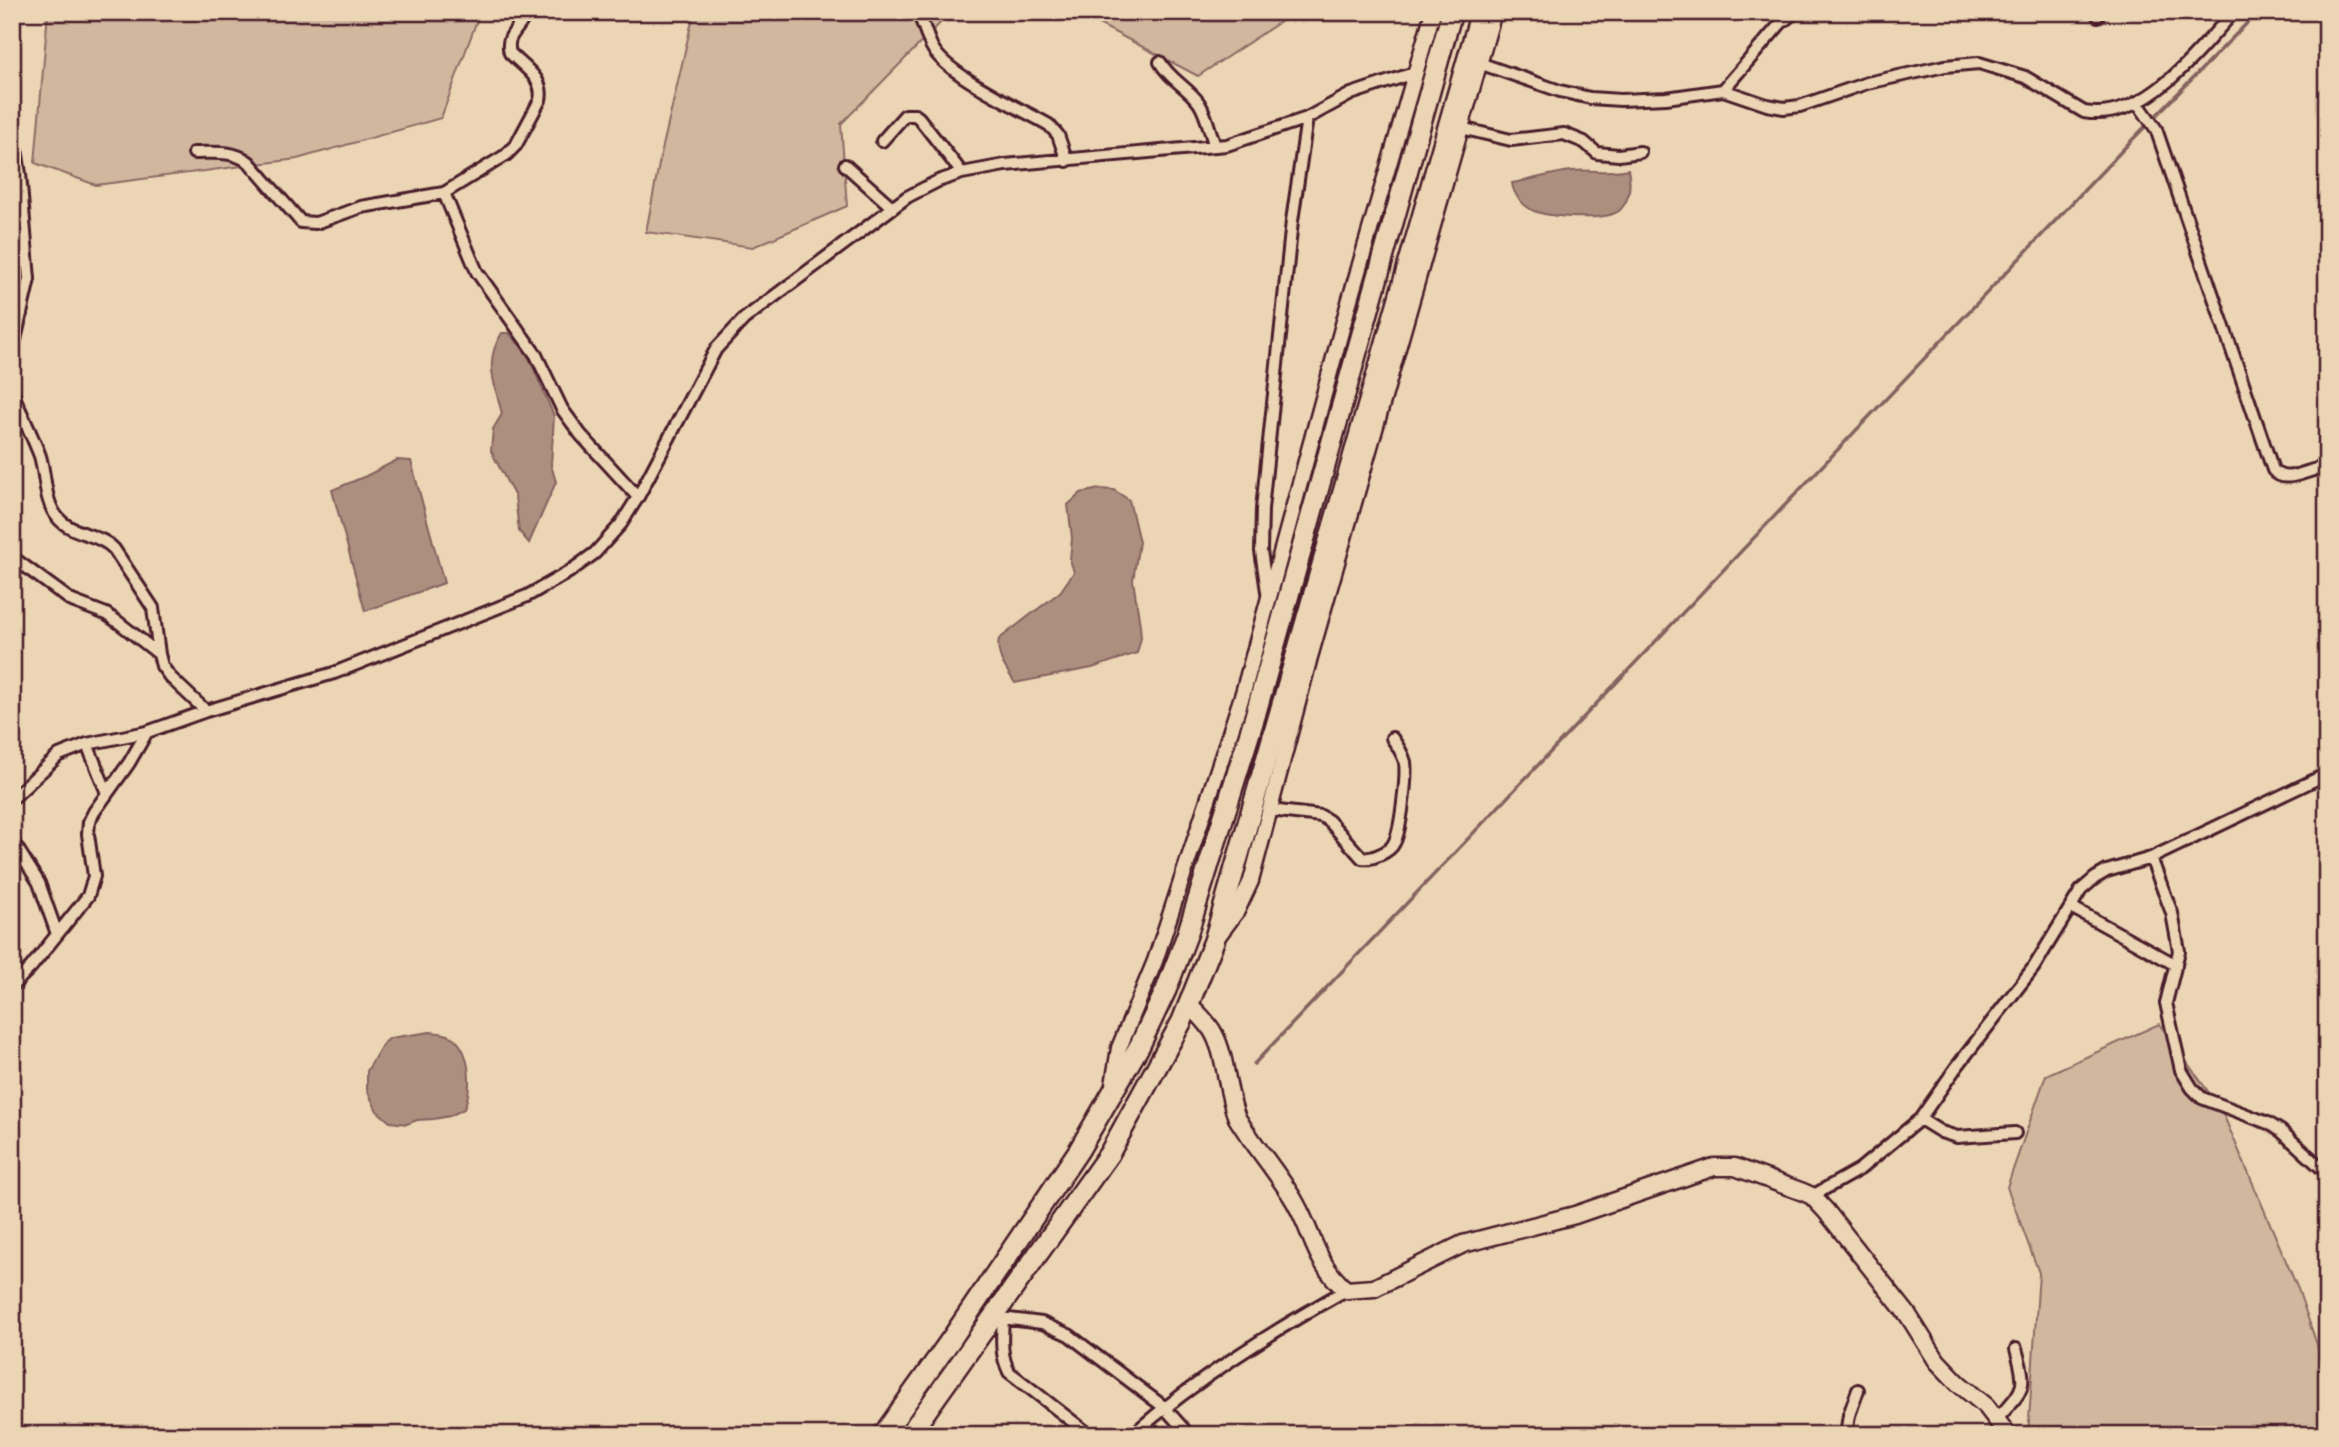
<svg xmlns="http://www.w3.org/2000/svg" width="2339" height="1447" font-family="'Gochi Hand',sans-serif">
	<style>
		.green { fill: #d0b79e; stroke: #8d6b64; stroke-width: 2 }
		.water { fill: #ad8f80; stroke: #85625e; stroke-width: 2 }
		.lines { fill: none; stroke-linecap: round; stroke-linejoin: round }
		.stream { stroke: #85625e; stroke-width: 3.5 }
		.minor-casing { stroke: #4a1f2b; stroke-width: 16 }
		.tertiary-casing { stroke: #4a1f2b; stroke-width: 19 }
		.secondary-casing { stroke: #4a1f2b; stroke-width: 21 }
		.trunk-casing { stroke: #4a1f2b; stroke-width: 24 }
		.minor { stroke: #ebd5b4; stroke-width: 10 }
		.tertiary { stroke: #ebd5b4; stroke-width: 14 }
		.secondary { stroke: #ebd5b4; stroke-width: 16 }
		.trunk { stroke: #ebd5b4; stroke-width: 19 }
	</style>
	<rect width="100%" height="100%" fill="#ebd5b4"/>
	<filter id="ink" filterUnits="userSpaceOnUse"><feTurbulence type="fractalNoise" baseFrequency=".0143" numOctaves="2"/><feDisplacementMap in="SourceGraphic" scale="14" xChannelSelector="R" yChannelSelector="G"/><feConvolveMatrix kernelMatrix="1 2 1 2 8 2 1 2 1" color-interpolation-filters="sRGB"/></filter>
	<g filter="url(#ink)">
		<path class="green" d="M48,12H480L441,118L297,159L96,185L35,163Z
			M694,12H951L841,124L847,206L753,247L646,232L660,159Z
			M1076,12H1295L1198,76Z
			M2159,1024L2221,1109L2298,1289L2327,1374V1435H2028L2039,1273L2007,1187L2046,1075Z"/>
		<path class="water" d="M1628,169C1631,184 1631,199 1620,210C1607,222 1550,217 1534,211C1523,206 1513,194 1512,183C1533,180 1551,173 1572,171C1592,169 1609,174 1628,169Z
			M502,333H509L527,353L554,416L551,465L556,482L529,543L519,531L515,497L491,451L493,429L502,414C495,384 483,362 502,333Z
			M397,460L411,461L444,583L365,611L332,490L366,476Z
			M1099,489L1114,490L1129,500L1139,542L1133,580L1140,625L1141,638L1137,653L1092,668L1015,683C1007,670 995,655 999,639L1060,592L1074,572L1070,560L1072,538L1068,505L1081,493Z
			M430,1032C437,1033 446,1033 452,1037C472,1051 472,1089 464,1109L450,1116L434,1119L417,1120L407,1124L390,1122L377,1111L367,1090V1071L382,1045L390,1038Z"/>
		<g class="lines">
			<path class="stream" d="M1254,1064L2132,140L2258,12"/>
			<g class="minor-casing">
				<path id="minor" d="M917,12C924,23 926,36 932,47C946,75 1020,108 1049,125L1058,135L1067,161
					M2098,16L2101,12
					M1160,62C1170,80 1188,87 1199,103C1207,115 1210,133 1215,146
					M1479,63L1560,91L1590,98L1621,100L1666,98L1723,90L1767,105L1784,108L1800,106L1867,83L1945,66L1979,63L2025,77L2084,112C2146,123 2197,51 2234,12
					M1723,90L1781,23L1795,12
					M2137,102L2156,129L2273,470C2286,486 2308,468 2327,467
					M12,123L20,174L29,279L12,353
					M1461,128L1511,140L1564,134L1584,142L1597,153L1619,155L1640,152
					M882,141L905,115H915L919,118L962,173
					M194,153C214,153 232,150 249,162L301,222L316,223L361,207L444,193L506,155L516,145L540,100C545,79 524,67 510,53C504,34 522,29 526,12
					M845,165L893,208
					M444,193L477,272L536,355L562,409L581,435L638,497
					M12,392C21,413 32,435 40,456C46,476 44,502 58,518C72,535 99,533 114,549L153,608L159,654L162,666L170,677L206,711
					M12,557L72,601L106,614L118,622L159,654
					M1268,598L1261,551L1262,509L1292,221L1307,118
					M87,744L107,793
					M12,799L59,755L87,744L147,732
					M1270,810L1321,816L1329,821L1362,858C1371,860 1390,852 1394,843C1401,831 1407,777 1405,762C1403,754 1397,745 1392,738
					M12,840L39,883L57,934
					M2151,858L2172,913L2179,951L2166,1003L2181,1070L2192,1088L2202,1098L2268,1123L2281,1131L2327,1173
					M2071,907L2176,965
					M12,986L31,967L88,896L94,876L88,834L89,822L94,812L129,763L147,732L206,711L334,673L527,596L569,572L595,553L621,524L638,497L716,349L744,319L907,197L938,181L962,173L1005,165L1227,145L1307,118L1351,94L1414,73
					M1920,1119L1941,1132L1957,1137L2015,1133
					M1812,1196L1860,1169L1920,1119L1955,1069L2034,967L2081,890L2095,878L2107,871L2151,858L2327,774
					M993,1317L1042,1323L1069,1335L1164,1407L1189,1435
					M1003,1318C1002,1338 1000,1354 1009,1372L1090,1435
					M1997,1419C2024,1389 2028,1389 2016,1349
					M1132,1435C1198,1378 1270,1333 1346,1290
					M1846,1435L1849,1415L1858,1390"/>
			</g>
			<g class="tertiary-casing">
				<path id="tertiary" d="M1219,935L1237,911L1251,881L1310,657L1494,12
					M1113,1085L1119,1048L1155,961L1243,693L1348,306L1433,12"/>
			</g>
			<g class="secondary-casing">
				<path id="secondary" d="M1189,1004C1198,1014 1208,1022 1214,1034C1227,1059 1226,1091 1237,1118C1255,1147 1278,1173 1295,1202C1314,1235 1314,1262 1346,1290L1374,1288L1463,1244L1575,1215L1714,1167H1735L1803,1192L1812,1196L1826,1211L1908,1315L1937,1361L1958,1383L1986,1406L2008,1435"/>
			</g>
			<g class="trunk-casing">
				<path id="trunk" d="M883,1435L952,1338L1079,1150L1140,1045L1166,990L1187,935L1255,716L1452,12
					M909,1435L1109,1154L1182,1021L1214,941L1481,12"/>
			</g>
			<use href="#minor" class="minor"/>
			<use href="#tertiary" class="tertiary"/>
			<use href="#secondary" class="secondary"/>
			<use href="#trunk" class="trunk"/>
		</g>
	</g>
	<rect width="2339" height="1447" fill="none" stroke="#ebd5b4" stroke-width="42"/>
	<rect x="21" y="21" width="2297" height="1405" fill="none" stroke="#4a1f2b" stroke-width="2.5" filter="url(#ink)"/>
</svg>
